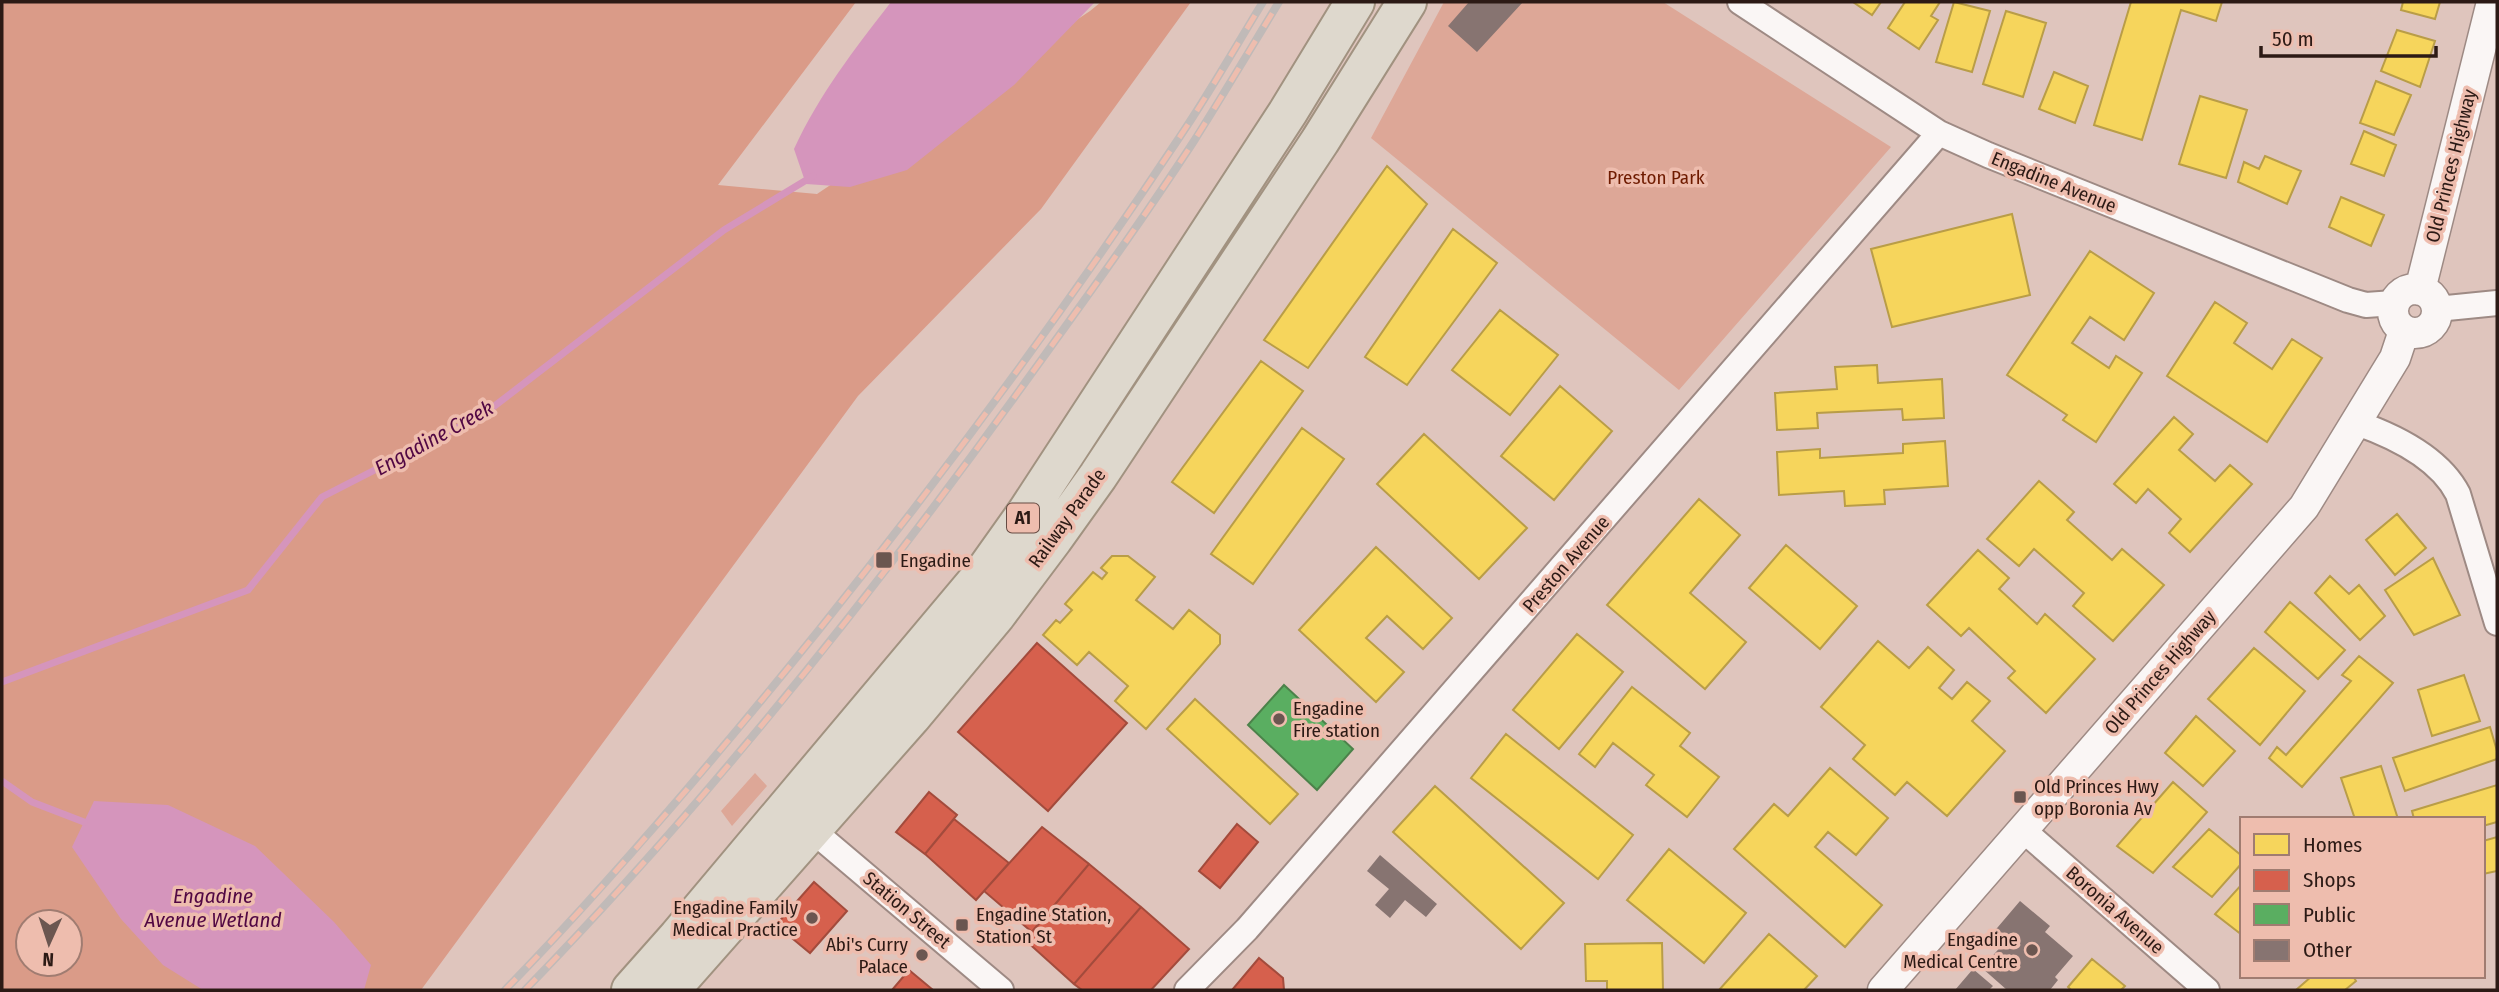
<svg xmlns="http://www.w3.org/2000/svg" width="2499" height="992" font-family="'Fira Sans Condensed',sans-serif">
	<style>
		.green { fill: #dda797 }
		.forest { fill: #da9b88; fill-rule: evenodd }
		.water { fill: #d595bc }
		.homes { fill: #f6d55c; stroke: #b99d47; stroke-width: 2 }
		.shops { fill: #d6604d; stroke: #a34b3c; stroke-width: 2 }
		.public { fill: #5aae61; stroke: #4c824a; stroke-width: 2 }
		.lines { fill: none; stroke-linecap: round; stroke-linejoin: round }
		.stream { stroke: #d595bc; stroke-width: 7 }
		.building { fill: #877471 }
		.minor-casing { stroke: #9e8a84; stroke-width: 28 }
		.tertiary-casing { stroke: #9e8a84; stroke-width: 33 }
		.trunk-casing { stroke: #a19280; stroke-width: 42 }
		.minor { stroke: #faf6f5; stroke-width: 24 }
		.tertiary { stroke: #faf6f5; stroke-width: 30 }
		.trunk { stroke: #ded8cd; stroke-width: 38 }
		.rail-casing { stroke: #c0bab8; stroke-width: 8 }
		.rail { stroke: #eebdae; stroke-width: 5; stroke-dasharray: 16; stroke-linecap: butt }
		.poi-dot { fill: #6b5650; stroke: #eebdae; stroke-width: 2.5 }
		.labels { text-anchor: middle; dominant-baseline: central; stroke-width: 7; stroke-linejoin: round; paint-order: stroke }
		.shield { fill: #eebdae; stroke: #664b43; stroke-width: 2 }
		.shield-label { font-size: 18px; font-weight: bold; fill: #2c1a15 }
		.street-label { font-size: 19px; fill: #2c1a15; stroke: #eebdae }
		.park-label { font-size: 19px; fill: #6f1b00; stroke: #eebdae }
		.poi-label { font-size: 19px; fill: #2c1a15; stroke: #eebdae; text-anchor: start }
		.water-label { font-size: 21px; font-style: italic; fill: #510743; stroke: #eebdae }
	</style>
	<rect width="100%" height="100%" fill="#dfc5bd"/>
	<path class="green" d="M1444,2H1663L1891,147L1679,390L1371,138Z
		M755,773L767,786L732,826L721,811Z"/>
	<path class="forest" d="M2,2H856L718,185L817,194L1090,11L1101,2H1191L1041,209L858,396L421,990H2ZM28,922H70V964H28Z"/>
	<path class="water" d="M891,2H1095L1014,85L907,170L850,187L806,184L794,149C820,93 854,50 891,2Z
		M94,801L168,805L255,846L334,922L371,965L364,990H203L163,965L121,919L72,847Z"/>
	<path class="homes" d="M1853,2H1881L1872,15Z
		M1905,2H1940L1931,16L1938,20L1919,49L1888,28Z
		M1954,2L1990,11L1972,72L1936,62Z
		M2131,2H2222L2216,21L2181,10L2142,140L2094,125Z
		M2403,2H2440L2435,19L2401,10Z
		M2006,11L2046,23L2023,97L1983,84Z
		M2397,30L2435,41L2420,87L2381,71Z
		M2054,72L2088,86L2075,123L2039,109Z
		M2376,81L2411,95L2394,135L2360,123Z
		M2200,96L2247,110L2226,178L2179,164Z
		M2364,131L2396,145L2384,176L2351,164Z
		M2265,156L2301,171L2287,204L2238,182L2244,162L2259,169Z
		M1387,166L1427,204L1308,368L1264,340Z
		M2341,197L2384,215L2371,246L2329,227Z
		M2012,214L2030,295L1892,327L1871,249Z
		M1453,229L1497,263L1407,385L1365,357Z
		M2090,251L2154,293L2124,340L2090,317L2072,343L2109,368L2116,356L2142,373L2096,442L2063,420L2067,415L2007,375Z
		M2215,302L2247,323L2234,343L2272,369L2292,339L2322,358L2267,442L2167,376Z
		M1500,310L1558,355L1510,415L1452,370Z
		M1261,361L1303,391L1214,513L1172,482Z
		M1877,365L1878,383L1942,379L1944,418L1903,420L1902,409L1817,413L1818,428L1777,430L1775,393L1837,389L1835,367Z
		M1560,386L1612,431L1554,500L1501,456Z
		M2174,417L2193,434L2179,450L2215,481L2230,465L2252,484L2190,552L2169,533L2181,519L2148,489L2136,503L2114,484Z
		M1302,428L1344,459L1253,584L1211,554Z
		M1424,434L1527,528L1479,579L1377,484Z
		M1945,441L1948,486L1884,490L1885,504L1845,506L1844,491L1779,495L1777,452L1820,449V458L1903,453V444Z
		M2039,481L2074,512L2067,520L2112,560L2122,549L2164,585L2113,641L2073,606L2084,593L2034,549L2019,566L1987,539Z
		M1699,499L1740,535L1690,593L1746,642L1705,689L1607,605Z
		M2397,514L2426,548L2395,575L2366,540Z
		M1786,545L1857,606L1820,649L1749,588Z
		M1376,547L1452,618L1423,649L1387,616L1366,638L1404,672L1376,702L1299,630Z
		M1978,550L2009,578L1999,589L2037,624L2045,614L2095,659L2046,713L2008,678L2015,671L1969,628L1961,636L1927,605Z
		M1112,556H1128L1155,577L1136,600L1173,629L1189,610L1220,635V644L1146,729L1115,701L1128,686L1089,652L1077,665L1043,635L1056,620L1060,623L1072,610L1065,604L1093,572L1102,579L1107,573L1101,568Z
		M2433,558L2460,615L2414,635L2385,590Z
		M2330,576L2349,594L2359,585L2385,616L2360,640L2315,593Z
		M2290,602L2345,650L2318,679L2265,632Z
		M1577,634L1623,672L1559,749L1513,710Z
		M1878,641L1909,668L1928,647L1954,670L1939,688L1952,699L1967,682L1990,701L1972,721L2005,751L1947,816L1907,782L1895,795L1853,759L1865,745L1821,707Z
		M2254,648L2305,691L2260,745L2208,699Z
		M2359,656L2393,683L2302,787L2269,758L2277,747L2286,755L2351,681L2342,675Z
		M2464,675L2480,721L2432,736L2418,690Z
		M1632,687L1690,733L1680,746L1719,777L1687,817L1646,785L1654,775L1613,743L1595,767L1579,754Z
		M1195,699L1298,794L1270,824L1167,729Z
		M2196,716L2235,751L2203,786L2165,753Z
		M2490,727L2497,751V759L2405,791L2393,758Z
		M1506,734L1633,835L1598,879L1471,778Z
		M2381,766L2398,819H2355L2341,778Z
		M1830,768L1888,818L1856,855L1828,832L1815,847L1882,905L1845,947L1734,849L1774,804L1788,816Z
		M2173,782L2207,812L2153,873L2117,846Z
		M2497,785V822L2483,826V819H2414L2412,811Z
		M1435,786L1564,903L1521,949L1393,832Z
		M2209,829L2242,856V863L2212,897L2173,867Z
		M2497,837V871L2483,874V841Z
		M1669,849L1746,913L1704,963L1627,900Z
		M2242,884V935L2215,914Z
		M1769,934L1817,976L1804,990H1719Z
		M1662,943L1663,990H1607V981H1586L1585,944Z
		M2092,959L2125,986L2121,990H2071L2068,987Z
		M2312,976H2353L2356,981L2345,990H2296Z"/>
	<path class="shops" d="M1037,643L1127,723L1048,811L958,732Z
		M929,792L957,815L925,854L896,832Z
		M954,819L1009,863L976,900L925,854Z
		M1237,824L1258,842L1220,888L1199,871Z
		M1042,827L1089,864L1032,932L984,891Z
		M1089,864L1141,907L1074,984L1025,940Z
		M814,882L847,911L810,953L776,925Z
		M1141,907L1189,949L1151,990H1082L1074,984Z
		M1259,958L1283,978L1284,990H1232Z
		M909,970L933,990H892Z"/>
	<path class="public" d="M1284,685L1353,749L1317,790L1248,725Z"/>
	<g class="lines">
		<path class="stream" d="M2,682L248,590L322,497L484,414L724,230L813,176
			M2,781L32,802L84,822"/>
	</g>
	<path class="building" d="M1469,2H1523L1477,52L1448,26Z
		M1380,855L1437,904L1426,917L1405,900L1390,918L1375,905L1389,889L1367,871Z
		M2020,901L2050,926L2045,932L2073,956L2055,977L2058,980L2050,990H2007L1982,968L2003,944L1992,934Z
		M1973,969L1993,986L1989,990H1955Z"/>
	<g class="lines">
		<g class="minor-casing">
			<path id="minor" d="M1740,2L1939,133L1988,155L2348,300L2366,305L2394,303
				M2437,309L2497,303
				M2357,423C2394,436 2439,457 2458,494L2497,623
				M812,830L1001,990
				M2023,830L2207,990
				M1187,990L1247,929L1939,133"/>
		</g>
		<g class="tertiary-casing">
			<path id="tertiary" d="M2393 311a22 22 0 1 1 44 0a22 22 0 1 1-44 0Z
				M2420,290L2492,2
				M1883,990L2304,507L2395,358L2404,331"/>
		</g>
		<g class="trunk-casing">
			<path id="trunk" d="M631,990L678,937L983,574L1027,512L1288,112L1355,2
				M670,990L911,717L996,615L1053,539L1098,476L1320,141L1407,2"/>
		</g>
		<use href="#minor" class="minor"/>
		<use href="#tertiary" class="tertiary"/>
		<use href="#trunk" class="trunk"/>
		<g class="rail-casing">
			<path id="rail" d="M505,990C616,876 718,755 818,631C946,471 1068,306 1181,135C1210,92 1236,46 1263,2
				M525,990C702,808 862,608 1011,402C1073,316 1136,230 1194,141C1223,95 1251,48 1279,2"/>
		</g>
		<use href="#rail" class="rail"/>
	</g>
	<g class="poi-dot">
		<rect x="875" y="551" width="18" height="18" rx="3.5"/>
		<circle cx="1279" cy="719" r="7"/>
		<rect x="2013" y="790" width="14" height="14" rx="3.5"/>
		<circle cx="812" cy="918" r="7"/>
		<rect x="955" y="918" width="14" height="14" rx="3.5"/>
		<circle cx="2032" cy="950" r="7"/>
		<circle cx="922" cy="955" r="7"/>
	</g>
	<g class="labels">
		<rect class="shield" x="1007" y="503.5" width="32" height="29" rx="5"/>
		<g class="shield-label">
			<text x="1023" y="518">A1</text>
		</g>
		<g class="street-label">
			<text transform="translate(2451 166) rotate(-76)">Old Princes Highway</text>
			<text transform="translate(2054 182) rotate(22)">Engadine Avenue</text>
			<text transform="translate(1067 518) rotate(-54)">Railway Parade</text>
			<text transform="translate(1566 564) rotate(-49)">Preston Avenue</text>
			<text transform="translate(2160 672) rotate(-49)">Old Princes Highway</text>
			<text transform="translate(907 910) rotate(40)">Station Street</text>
			<text transform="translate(2115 910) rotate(41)">Boronia Avenue</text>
		</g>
		<g class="park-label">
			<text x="1656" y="177">Preston Park</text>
		</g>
		<g class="poi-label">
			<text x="900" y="560">Engadine</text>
			<text x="1293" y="708">Engadine<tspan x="1293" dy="22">Fire station</tspan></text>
			<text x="2034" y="786">Old Princes Hwy<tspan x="2034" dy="22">opp Boronia Av</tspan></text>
			<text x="798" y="907" text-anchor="end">Engadine Family<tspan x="798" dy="22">Medical Practice</tspan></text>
			<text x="976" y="914">Engadine Station,<tspan x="976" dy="22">Station St</tspan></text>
			<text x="2018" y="939" text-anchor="end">Engadine<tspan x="2018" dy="22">Medical Centre</tspan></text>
			<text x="908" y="944" text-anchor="end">Abi's Curry<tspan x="908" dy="22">Palace</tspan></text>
		</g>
		<g class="water-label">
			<text transform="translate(434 438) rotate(-29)">Engadine Creek</text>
			<text x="213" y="896">Engadine<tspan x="213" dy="24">Avenue Wetland</tspan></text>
		</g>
	</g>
	<rect width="2499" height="992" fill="none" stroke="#2c1a15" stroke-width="7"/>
	<rect x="2240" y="817" width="245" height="161" fill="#eebdae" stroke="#a07c71" stroke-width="2"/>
	<rect x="2254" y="834" width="35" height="21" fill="#f6d55c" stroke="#a07c71" stroke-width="2"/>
	<text x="2303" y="852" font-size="21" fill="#2c1a15">Homes</text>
	<rect x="2254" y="870" width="35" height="21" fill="#d6604d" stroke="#a07c71" stroke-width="2"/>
	<text x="2303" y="887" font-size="21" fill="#2c1a15">Shops</text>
	<rect x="2254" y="904" width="35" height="21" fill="#5aae61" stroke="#a07c71" stroke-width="2"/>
	<text x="2303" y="922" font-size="21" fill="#2c1a15">Public</text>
	<rect x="2254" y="940" width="35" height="21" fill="#877471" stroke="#a07c71" stroke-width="2"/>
	<text x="2303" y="957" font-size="21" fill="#2c1a15">Other</text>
	<g transform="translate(49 943) rotate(183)"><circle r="33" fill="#eebdae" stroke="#a07c71" stroke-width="2"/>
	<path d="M0-5L12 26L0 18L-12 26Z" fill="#6b5650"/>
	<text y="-10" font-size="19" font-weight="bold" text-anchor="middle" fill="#2c1a15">N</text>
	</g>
	<path d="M2261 46v10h175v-10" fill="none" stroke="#2c1a15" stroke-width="3.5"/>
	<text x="2272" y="46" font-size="21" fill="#2c1a15" stroke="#eebdae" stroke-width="5" paint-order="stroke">50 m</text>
</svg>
